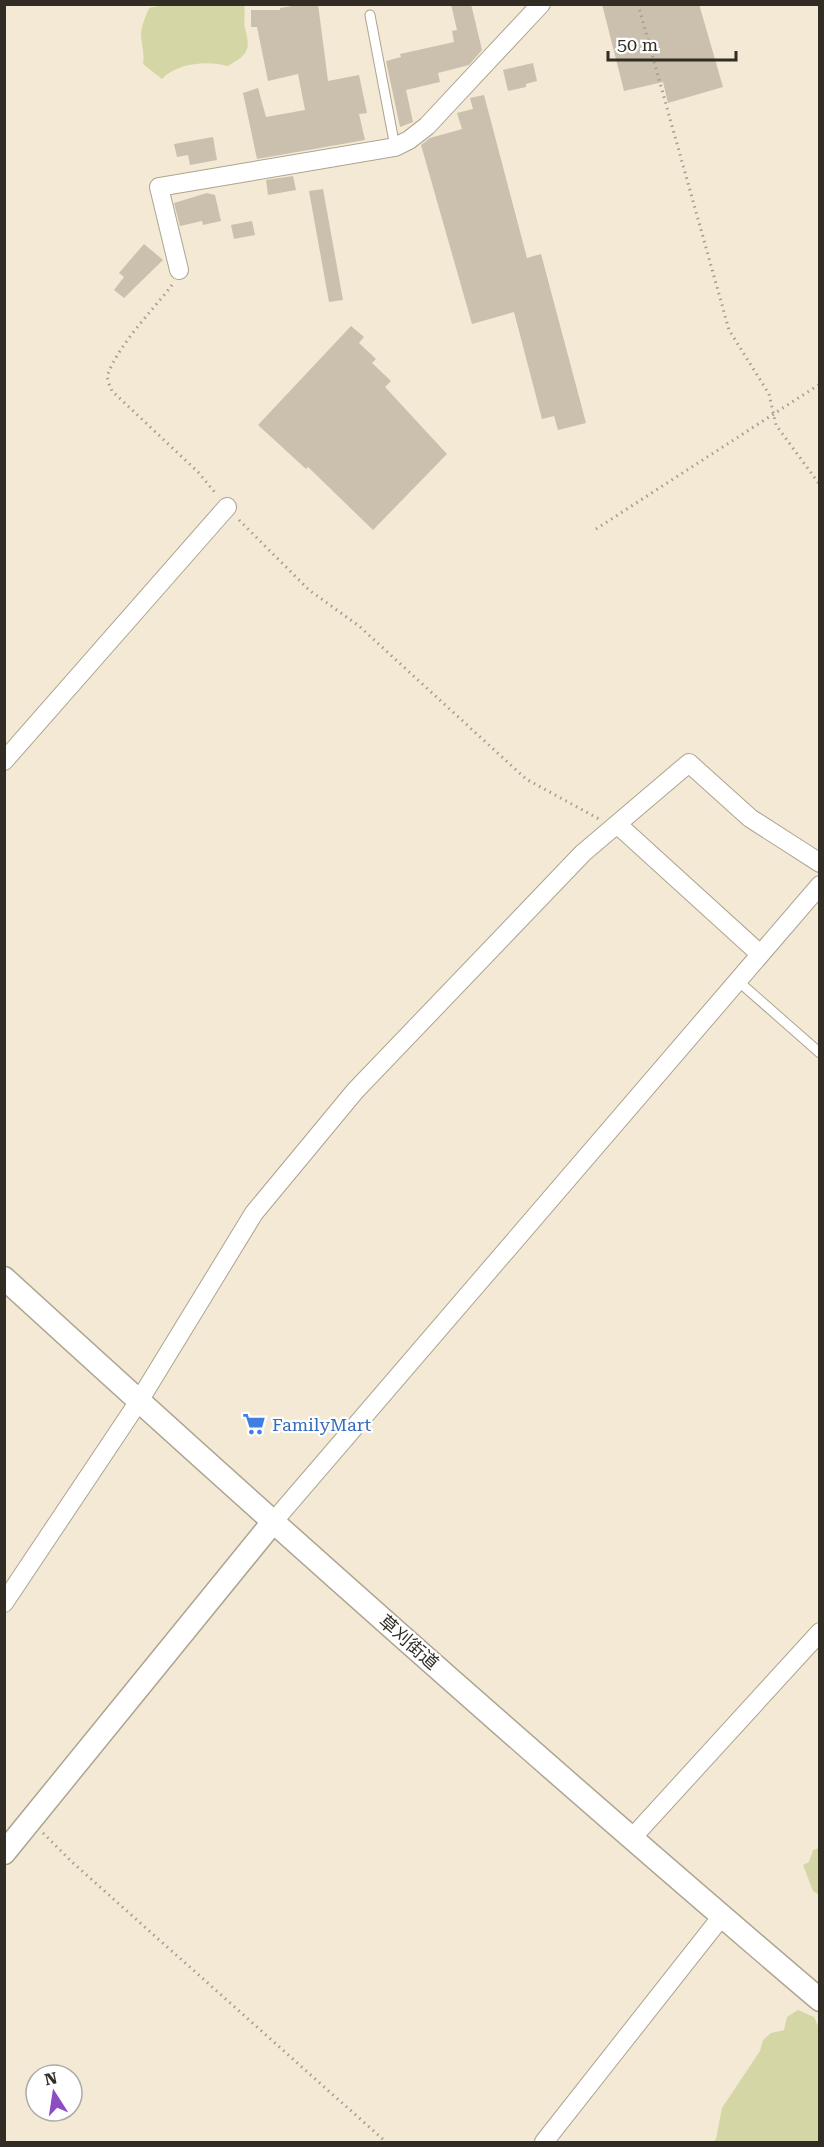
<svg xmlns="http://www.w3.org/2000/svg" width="824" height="2147" font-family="'Roboto Serif','Noto Sans JP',serif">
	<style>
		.green { fill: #d4d7a5 }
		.building { fill: #cac0ad }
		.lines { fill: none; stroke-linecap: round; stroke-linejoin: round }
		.service-casing { stroke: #ada491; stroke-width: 11 }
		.minor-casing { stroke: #ada491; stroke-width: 20 }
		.tertiary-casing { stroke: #ada491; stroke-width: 25 }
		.path { stroke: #a59d8e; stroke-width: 3; stroke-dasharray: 1.5 4.5; stroke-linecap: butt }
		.service { stroke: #fff; stroke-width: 9 }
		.minor { stroke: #fff; stroke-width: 18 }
		.tertiary { stroke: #fff; stroke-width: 22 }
		.labels { text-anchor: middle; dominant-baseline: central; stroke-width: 4.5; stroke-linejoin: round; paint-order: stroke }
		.shop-label { font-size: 18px; fill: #366cbe; stroke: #fff; text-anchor: start }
		.street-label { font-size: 18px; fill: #312d25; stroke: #fff }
	</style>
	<rect width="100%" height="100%" fill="#f3e9d5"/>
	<path class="green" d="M168,4L244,5C246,13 243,21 245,28C251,50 248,55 228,66C208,60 176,63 162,79L143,64C145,52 141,44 141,33C142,24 146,16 149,8Z
		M819,1848H820L819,1895L813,1891L803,1865L809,1862L813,1850Z
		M798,2010L814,2017L819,2028V2142H713L716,2139L722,2108L760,2051L763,2040L771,2033L784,2030L787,2017Z"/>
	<path class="building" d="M305,4H318L328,81L359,75L367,113L359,114L365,140L257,159L243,93L258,88L266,117L305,110L298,74L268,81L257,27H251V10H280V8Z
		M451,4H471L482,50L469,65L438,73L440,82L406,90L413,122L400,127L386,61L401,57L400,54L454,42L452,31L457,30Z
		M602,4H699L723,87L668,103L663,82L624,91Z
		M533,63L537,81L526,84V87L508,91L503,70Z
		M484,95L527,258L541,254L586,423L558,430L554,416L542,419L514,312L472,324L421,145L430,138L462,129L457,113L473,109L470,98Z
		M213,137L217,160L190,165L188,155L177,157L174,144Z
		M293,176L296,190L268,195L266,180Z
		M323,189L343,300L329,302L309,191Z
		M207,193L215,195L221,221L203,225L202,221L180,226L174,203Z
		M252,221L255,235L234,239L231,225Z
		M144,244L163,260L124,298L114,290L124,277L119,273Z
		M351,326L364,337L359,343L376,359L372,363L391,381L385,387L447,454L373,530L308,467L306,469L258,425Z"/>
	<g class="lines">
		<g class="service-casing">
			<path id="service" d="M370,15L395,147
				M738,981L820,1053"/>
		</g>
		<g class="minor-casing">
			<path id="minor" d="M179,270L159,187L395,147L409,140L427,126L541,4
				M4,761L227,507
				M617,824L760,954
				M273,1522L820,885
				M4,1603L139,1401L254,1213L355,1091L583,853L689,763L750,818L820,863
				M631,1839L820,1632
				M544,2142L722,1916"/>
		</g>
		<g class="tertiary-casing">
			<path id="tertiary" d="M4,1278C272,1523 543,1764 820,2000
				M4,1853L273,1522"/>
		</g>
		<path class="path" d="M638,4L729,330L769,394L776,425L820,485
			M172,285C153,310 119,344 108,374C106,379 110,386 112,391L198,472L217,495
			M239,520L309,590L359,626L526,779L599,819
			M596,529L820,384
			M43,1833L72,1862L386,2142"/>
		<use href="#service" class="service"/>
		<use href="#minor" class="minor"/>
		<use href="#tertiary" class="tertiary"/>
	</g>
	<defs>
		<g id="supermarket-bare" transform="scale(1.8)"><path d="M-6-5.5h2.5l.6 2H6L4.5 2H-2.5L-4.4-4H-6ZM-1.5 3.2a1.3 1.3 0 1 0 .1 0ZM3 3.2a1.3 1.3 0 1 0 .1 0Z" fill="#3f7fe0" stroke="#fff" stroke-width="2.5" paint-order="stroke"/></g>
	</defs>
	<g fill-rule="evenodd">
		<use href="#supermarket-bare" x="254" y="1424"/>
	</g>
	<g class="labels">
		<g class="shop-label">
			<text x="272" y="1424">FamilyMart</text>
		</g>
		<g class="street-label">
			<text transform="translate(409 1642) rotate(41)">草刈街道</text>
		</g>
	</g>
	<rect width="824" height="2147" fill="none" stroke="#312d25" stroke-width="12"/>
	<g transform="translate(54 2093) rotate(348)"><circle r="28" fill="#ffffff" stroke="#adaba8" stroke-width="1.5"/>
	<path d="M0-4.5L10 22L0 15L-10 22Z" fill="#8d4cc1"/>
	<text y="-9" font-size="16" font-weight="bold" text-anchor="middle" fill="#312d25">N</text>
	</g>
	<path d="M608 51v9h128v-9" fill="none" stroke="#312d25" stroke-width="3"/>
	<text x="617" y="51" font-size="18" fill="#312d25" stroke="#ffffff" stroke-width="4.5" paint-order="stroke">50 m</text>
</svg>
